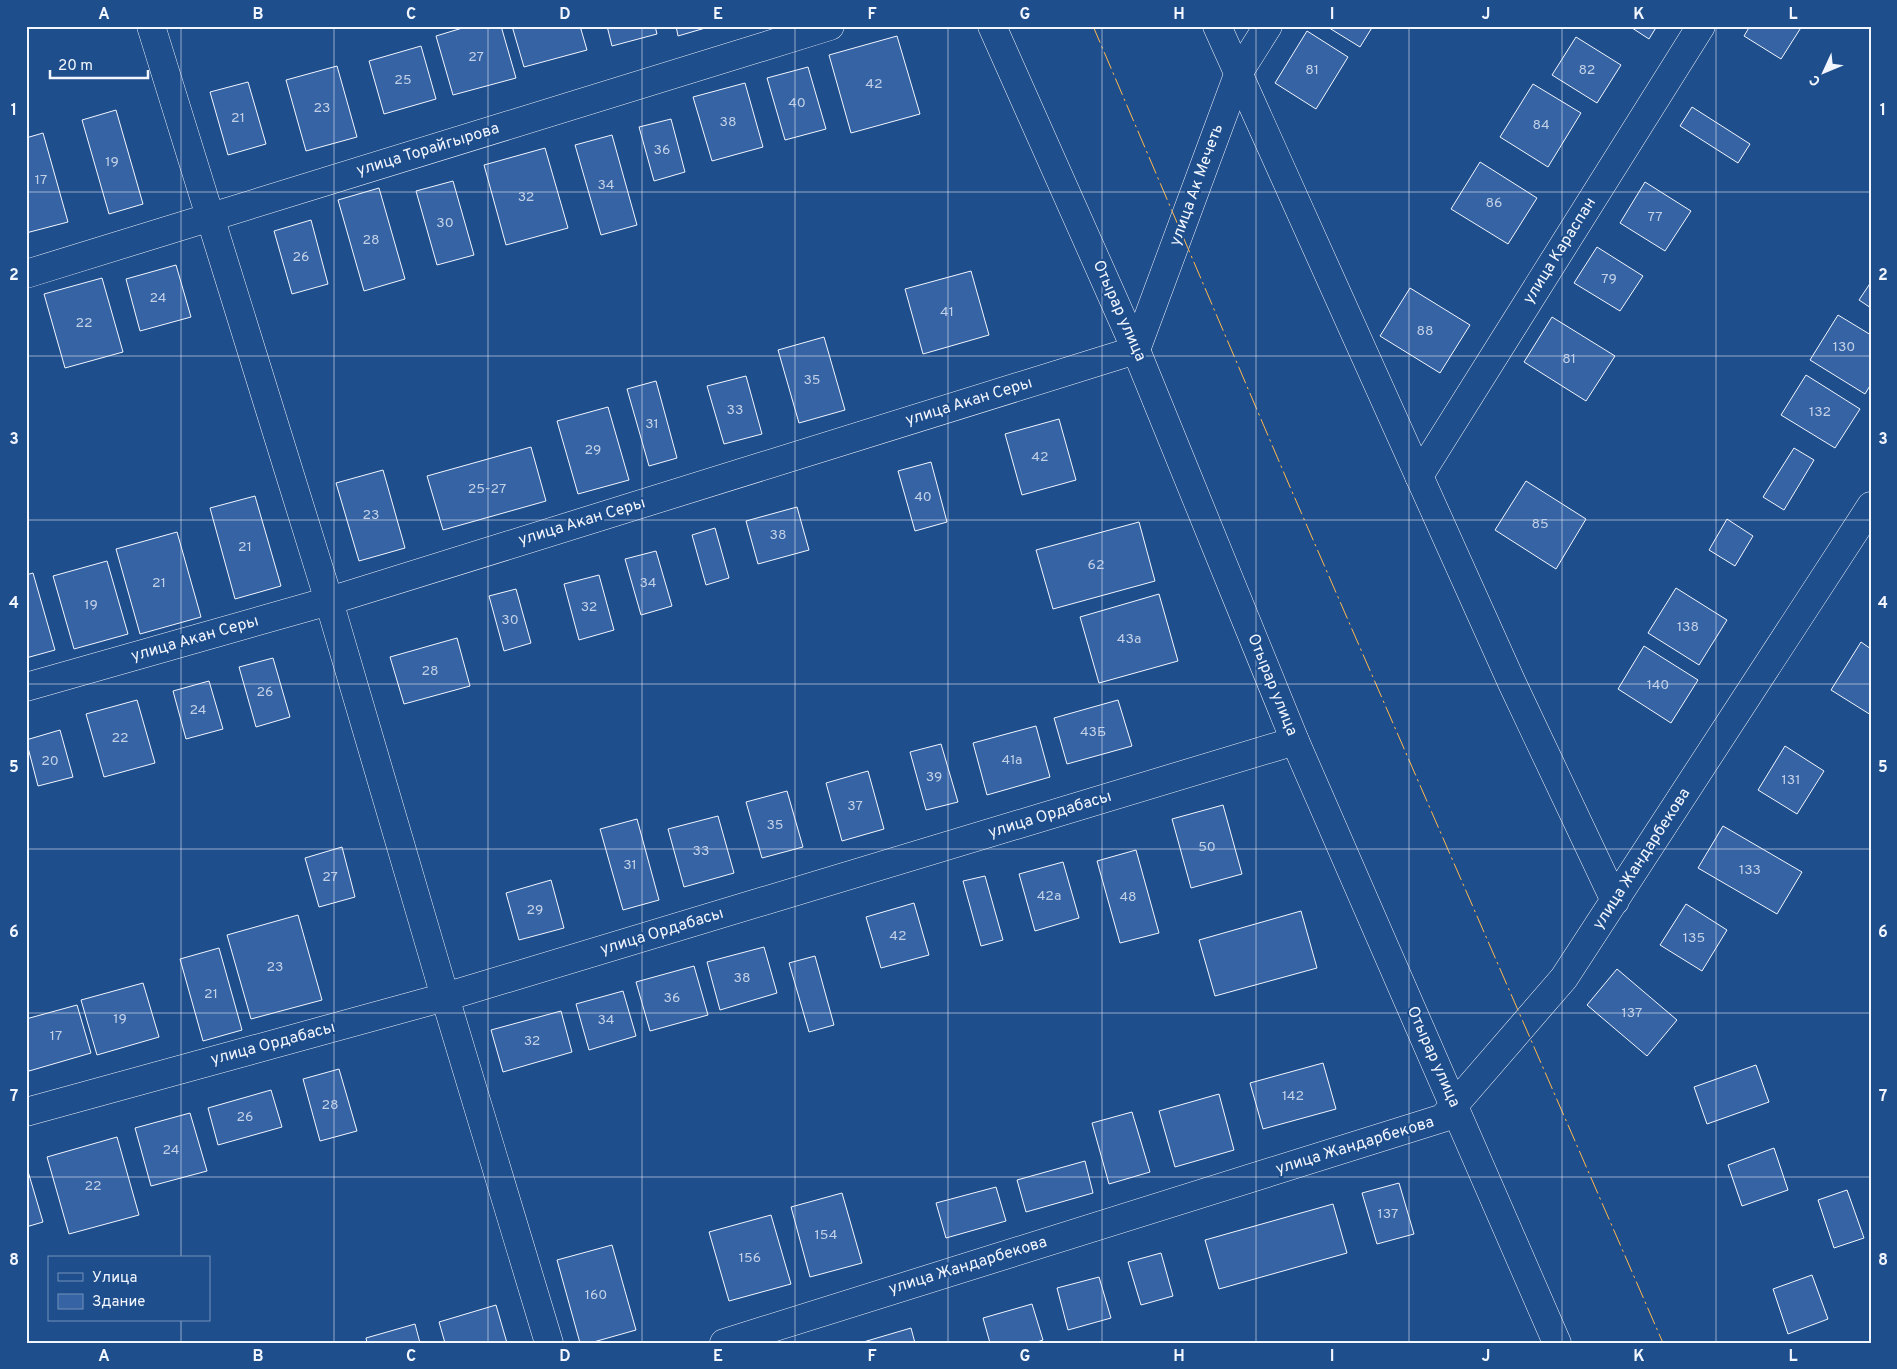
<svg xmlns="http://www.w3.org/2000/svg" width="1897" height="1369" font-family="Overpass,sans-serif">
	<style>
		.building { fill: #3563a3; stroke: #f2f6ff }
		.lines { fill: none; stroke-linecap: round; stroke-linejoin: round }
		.minor-casing { stroke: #f2f6ff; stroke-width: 29 }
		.tertiary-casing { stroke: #f2f6ff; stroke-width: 29 }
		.minor { stroke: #1f4e8c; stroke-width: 28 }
		.tertiary { stroke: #1f4e8c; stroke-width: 28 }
		.power { stroke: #ffb74d; stroke-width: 1; stroke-dasharray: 18 4 2.5 4; stroke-linecap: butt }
		.grid { fill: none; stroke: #f2f6ff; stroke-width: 1; stroke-opacity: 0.55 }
		.labels { text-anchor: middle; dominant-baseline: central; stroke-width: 4; stroke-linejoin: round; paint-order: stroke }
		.number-label { font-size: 14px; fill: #c3d1e8 }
		.street-label { font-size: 16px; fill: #f2f6ff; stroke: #1f4e8c }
		.neatline { fill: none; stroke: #f2f6ff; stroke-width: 2 }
		.grid-label { font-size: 16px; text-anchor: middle; font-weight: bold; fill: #f2f6ff }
	</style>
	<rect width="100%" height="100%" fill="#1f4e8c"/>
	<path class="building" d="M469,26H501L516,78L453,95L436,36Z
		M512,26H580L587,50L524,67Z
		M607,26H655L657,34L612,46Z
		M676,26H712L678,36Z
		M1326,26H1373L1360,47Z
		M1629,26H1657L1649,39Z
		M1750,26H1802L1781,59L1744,36Z
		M1307,31L1348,57L1316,109L1275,83Z
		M897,36L920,114L851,133L829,55Z
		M1576,37L1621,65L1597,103L1552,75Z
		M421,46L436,99L384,114L369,61Z
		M337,66L357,137L306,151L286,80Z
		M808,67L826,129L785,140L767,78Z
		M248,82L266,144L228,155L210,92Z
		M745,83L763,147L712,161L693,97Z
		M1533,84L1581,113L1548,167L1500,137Z
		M1692,107L1750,144L1738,163L1680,126Z
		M116,110L143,204L109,214L82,120Z
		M671,119L685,172L654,181L639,127Z
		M43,133L68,222L26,233V138Z
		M612,135L637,225L601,235L575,145Z
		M545,148L568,228L506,245L484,165Z
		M1480,162L1537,198L1508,244L1451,209Z
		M453,181L474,255L437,265L416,191Z
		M1645,182L1691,211L1665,251L1620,223Z
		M379,188L405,279L364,291L338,200Z
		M311,220L328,284L292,294L274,231Z
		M1597,247L1643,276L1620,311L1574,283Z
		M176,265L191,317L140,331L126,279Z
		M971,271L989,335L923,354L905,289Z
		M102,278L123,352L65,368L44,294Z
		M1871,282V308L1859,300Z
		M1410,288L1470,325L1440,373L1380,336Z
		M1838,315L1871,335V384L1865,394L1810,360Z
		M1552,317L1615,356L1586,401L1524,362Z
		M824,337L845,410L799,423L778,350Z
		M1806,375L1860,409L1835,448L1781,415Z
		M746,376L762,434L724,444L707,386Z
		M656,381L677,458L649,466L627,389Z
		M608,407L629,480L578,494L557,421Z
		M1059,419L1076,480L1022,495L1005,434Z
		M531,447L546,501L443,530L427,476Z
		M1794,448L1814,460L1784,510L1763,497Z
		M931,462L947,522L915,531L898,471Z
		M383,470L405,548L359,561L336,483Z
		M1526,481L1586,519L1556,569L1495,530Z
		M255,496L281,586L235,599L210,508Z
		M797,507L809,550L758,564L746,521Z
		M1727,519L1753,536L1735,566L1709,550Z
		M1139,522L1155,581L1053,609L1036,550Z
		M715,528L729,578L706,585L692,535Z
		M177,532L201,617L140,634L116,549Z
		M656,551L672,606L641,615L625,559Z
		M107,561L128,634L74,649L53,576Z
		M33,573L55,650L26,658V575Z
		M599,575L614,630L579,640L564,584Z
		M1676,588L1727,620L1699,665L1648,633Z
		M516,589L531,643L504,651L489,596Z
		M1159,594L1178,661L1099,683L1080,617Z
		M457,638L470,686L404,704L390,657Z
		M1861,642L1871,649V715L1831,690Z
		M1644,646L1698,680L1671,723L1618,689Z
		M273,658L290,717L256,727L239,667Z
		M209,681L223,729L186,739L173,691Z
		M137,700L155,763L104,777L86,714Z
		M1118,700L1132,746L1067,764L1054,718Z
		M1036,726L1050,777L987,795L973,743Z
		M60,730L73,777L38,786L26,740Z
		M941,744L958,802L926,810L910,752Z
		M1785,746L1824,771L1797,814L1758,790Z
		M868,771L884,829L842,841L826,783Z
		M787,791L803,847L762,858L746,802Z
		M1223,805L1242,874L1191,888L1172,819Z
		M718,816L734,873L684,887L668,829Z
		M637,819L659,900L623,910L600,829Z
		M1723,826L1802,872L1777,914L1698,868Z
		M342,847L355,897L319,907L305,858Z
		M1136,850L1159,933L1120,943L1097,861Z
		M1063,862L1079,918L1035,931L1019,874Z
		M985,876L1003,940L981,946L963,881Z
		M551,880L564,928L519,940L506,893Z
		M914,903L929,955L881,968L866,917Z
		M1686,904L1727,930L1702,971L1660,945Z
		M1301,911L1317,968L1215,996L1199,940Z
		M298,915L322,1000L251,1019L227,935Z
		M764,947L777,993L720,1010L707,962Z
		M219,948L242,1030L203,1041L180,959Z
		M815,956L834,1025L809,1032L789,963Z
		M694,966L708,1015L650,1031L636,982Z
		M1617,969L1677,1020L1647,1056L1587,1005Z
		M143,983L159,1037L97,1055L81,1000Z
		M623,991L636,1036L589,1050L576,1004Z
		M77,1005L91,1053L29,1071L26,1060V1019Z
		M561,1011L572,1052L503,1072L491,1030Z
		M1323,1063L1336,1109L1263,1129L1250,1083Z
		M1756,1065L1769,1102L1707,1124L1694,1087Z
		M339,1069L357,1131L320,1141L303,1079Z
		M271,1090L282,1127L218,1145L208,1108Z
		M1219,1094L1234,1150L1175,1167L1159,1111Z
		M1132,1112L1150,1172L1109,1184L1092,1123Z
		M190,1113L207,1171L151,1186L135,1128Z
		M117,1137L139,1215L69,1234L47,1157Z
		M1774,1148L1788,1190L1742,1206L1728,1165Z
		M1085,1161L1093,1193L1026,1212L1017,1180Z
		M27,1168L43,1222L26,1227V1169Z
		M1399,1183L1414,1234L1377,1244L1362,1193Z
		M996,1187L1006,1221L946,1238L936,1203Z
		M1847,1190L1864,1238L1834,1248L1818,1200Z
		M842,1193L862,1263L810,1277L791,1207Z
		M1333,1204L1347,1253L1219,1289L1205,1240Z
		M771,1215L791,1284L729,1301L709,1232Z
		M612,1245L636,1330L590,1343H580L557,1260Z
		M1161,1253L1173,1296L1141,1305L1128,1262Z
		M1812,1275L1828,1319L1788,1334L1773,1289Z
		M1099,1277L1111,1318L1068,1330L1057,1288Z
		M1032,1304L1043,1340L1034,1343H990L983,1318Z
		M496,1305L507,1343H445L439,1322Z
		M415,1324L420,1343H367L366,1338Z
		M911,1328L915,1343H860Z"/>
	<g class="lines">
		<g class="minor-casing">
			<path id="minor" d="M151,26L329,601L445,997L549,1343
				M26,274L830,26
				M1419,476L1701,26
				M26,687L329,601L1136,350L1239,72L1268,26
				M26,1112L445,997L1295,741"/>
		</g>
		<g class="tertiary-casing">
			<path id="tertiary" d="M992,26L1136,350L1295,741L1557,1343
				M1217,26L1512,683L1615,901
				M724,1343L1443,1118L1564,978L1871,506"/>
		</g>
		<use href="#minor" class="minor"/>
		<use href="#tertiary" class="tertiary"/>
		<path class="power" d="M1093,26L1287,480L1663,1343"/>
	</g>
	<path class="grid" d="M181,26V1258M334,26V1343M488,26V1343M642,26V1343M795,26V1343M948,26V1343M1102,26V1343M1256,26V1343M1409,26V1343M1562,26V1343M1716,26V1343M26,192H1871M26,356H1871M26,520H1871M26,684H1871M26,849H1871M26,1013H1871M26,1177H1871M181,1320V1343"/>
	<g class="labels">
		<g class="number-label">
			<text x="476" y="57">27</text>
			<text x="1312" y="70">81</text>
			<text x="1587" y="70">82</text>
			<text x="403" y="80">25</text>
			<text x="874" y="84">42</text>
			<text x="797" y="103">40</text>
			<text x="322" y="108">23</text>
			<text x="238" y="118">21</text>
			<text x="728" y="122">38</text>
			<text x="1541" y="125">84</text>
			<text x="662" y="150">36</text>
			<text x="112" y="162">19</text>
			<text x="41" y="180">17</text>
			<text x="606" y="185">34</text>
			<text x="526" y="197">32</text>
			<text x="1494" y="203">86</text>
			<text x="1655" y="217">77</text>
			<text x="445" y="223">30</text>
			<text x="371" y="240">28</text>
			<text x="301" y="257">26</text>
			<text x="1609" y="279">79</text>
			<text x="158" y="298">24</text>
			<text x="947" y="312">41</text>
			<text x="84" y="323">22</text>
			<text x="1425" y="331">88</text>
			<text x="1844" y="347">130</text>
			<text x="1569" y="359">81</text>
			<text x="812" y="380">35</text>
			<text x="735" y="410">33</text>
			<text x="1820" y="412">132</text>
			<text x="652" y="424">31</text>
			<text x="593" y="450">29</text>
			<text x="1040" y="457">42</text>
			<text x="487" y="489">25-27</text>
			<text x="923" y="497">40</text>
			<text x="371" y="515">23</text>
			<text x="1540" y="524">85</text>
			<text x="778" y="535">38</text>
			<text x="245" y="547">21</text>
			<text x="1096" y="565">62</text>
			<text x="159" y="583">21</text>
			<text x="648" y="583">34</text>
			<text x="91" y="605">19</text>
			<text x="589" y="607">32</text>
			<text x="510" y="620">30</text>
			<text x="1688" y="627">138</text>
			<text x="1129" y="639">43а</text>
			<text x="430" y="671">28</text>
			<text x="1658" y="685">140</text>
			<text x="265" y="692">26</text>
			<text x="198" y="710">24</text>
			<text x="1093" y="732">43Б</text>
			<text x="120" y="738">22</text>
			<text x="1012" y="760">41а</text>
			<text x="50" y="761">20</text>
			<text x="934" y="777">39</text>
			<text x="1791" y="780">131</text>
			<text x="855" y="806">37</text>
			<text x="775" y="825">35</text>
			<text x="1207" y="847">50</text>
			<text x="701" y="851">33</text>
			<text x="630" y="865">31</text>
			<text x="1750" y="870">133</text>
			<text x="330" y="877">27</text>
			<text x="1049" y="896">42а</text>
			<text x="1128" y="897">48</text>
			<text x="535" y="910">29</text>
			<text x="898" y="936">42</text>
			<text x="1694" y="938">135</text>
			<text x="275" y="967">23</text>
			<text x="742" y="978">38</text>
			<text x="211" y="994">21</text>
			<text x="672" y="998">36</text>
			<text x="1632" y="1013">137</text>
			<text x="120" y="1019">19</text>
			<text x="606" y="1020">34</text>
			<text x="56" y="1036">17</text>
			<text x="532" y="1041">32</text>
			<text x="1293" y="1096">142</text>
			<text x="330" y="1105">28</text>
			<text x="245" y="1117">26</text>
			<text x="171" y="1150">24</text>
			<text x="93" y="1186">22</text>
			<text x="1388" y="1214">137</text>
			<text x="826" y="1235">154</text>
			<text x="750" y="1258">156</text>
			<text x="596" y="1295">160</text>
		</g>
		<g class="street-label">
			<text transform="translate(428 150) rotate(-17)">улица Торайгырова</text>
			<text transform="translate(1197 185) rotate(-70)">улица Ак Мечеть</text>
			<text transform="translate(1560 251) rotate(-58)">улица Караспан</text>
			<text transform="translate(1119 311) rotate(66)">Отырар улица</text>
			<text transform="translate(969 402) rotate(-17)">улица Акан Серы</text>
			<text transform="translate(582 522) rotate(-17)">улица Акан Серы</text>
			<text transform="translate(195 639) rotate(-16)">улица Акан Серы</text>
			<text transform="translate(1272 685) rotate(68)">Отырар улица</text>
			<text transform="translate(1050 815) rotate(-17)">улица Ордабасы</text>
			<text transform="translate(1642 859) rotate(-57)">улица Жандарбекова</text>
			<text transform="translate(662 932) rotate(-17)">улица Ордабасы</text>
			<text transform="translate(273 1044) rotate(-15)">улица Ордабасы</text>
			<text transform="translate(1433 1057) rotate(66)">Отырар улица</text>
			<text transform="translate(1355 1146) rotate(-17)">улица Жандарбекова</text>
			<text transform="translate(968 1266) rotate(-17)">улица Жандарбекова</text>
		</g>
	</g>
	<rect width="1897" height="1369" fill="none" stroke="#1f4e8c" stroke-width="55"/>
	<rect x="48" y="1256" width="162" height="65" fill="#1f4e8c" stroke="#7391ba"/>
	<rect x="58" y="1273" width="25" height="8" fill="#1f4e8c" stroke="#7391ba"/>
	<text x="92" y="1282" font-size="15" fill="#f2f6ff">Улица</text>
	<rect x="58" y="1294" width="25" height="15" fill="#3563a3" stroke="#7391ba"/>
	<text x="92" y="1306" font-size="15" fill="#f2f6ff">Здание</text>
	<g transform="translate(1824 72) rotate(226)" stroke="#1f4e8c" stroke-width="4" paint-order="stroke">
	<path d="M0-4L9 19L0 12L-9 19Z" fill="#f2f6ff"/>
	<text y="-8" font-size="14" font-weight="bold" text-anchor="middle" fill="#f2f6ff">С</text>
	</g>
	<path d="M50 70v8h98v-8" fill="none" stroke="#f2f6ff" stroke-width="2.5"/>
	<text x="58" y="70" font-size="15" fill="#f2f6ff" stroke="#1f4e8c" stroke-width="4" paint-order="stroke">20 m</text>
	<rect x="28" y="28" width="1842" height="1314" class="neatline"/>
	<g class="grid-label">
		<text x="104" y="19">A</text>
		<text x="258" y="19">B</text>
		<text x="411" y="19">C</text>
		<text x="565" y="19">D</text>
		<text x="718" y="19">E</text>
		<text x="872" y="19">F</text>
		<text x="1025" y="19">G</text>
		<text x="1179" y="19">H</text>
		<text x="1332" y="19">I</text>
		<text x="1486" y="19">J</text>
		<text x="1639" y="19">K</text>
		<text x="1793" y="19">L</text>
		<text x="14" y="115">1</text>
		<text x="1883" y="115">1</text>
		<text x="14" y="280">2</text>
		<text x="1883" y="280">2</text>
		<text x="14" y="444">3</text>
		<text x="1883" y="444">3</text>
		<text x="14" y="608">4</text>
		<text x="1883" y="608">4</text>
		<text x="14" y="772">5</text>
		<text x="1883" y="772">5</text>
		<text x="14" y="937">6</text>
		<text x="1883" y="937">6</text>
		<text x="14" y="1101">7</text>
		<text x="1883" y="1101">7</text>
		<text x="14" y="1265">8</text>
		<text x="1883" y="1265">8</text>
		<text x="104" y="1361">A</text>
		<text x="258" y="1361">B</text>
		<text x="411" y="1361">C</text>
		<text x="565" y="1361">D</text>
		<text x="718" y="1361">E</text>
		<text x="872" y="1361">F</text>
		<text x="1025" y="1361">G</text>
		<text x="1179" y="1361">H</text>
		<text x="1332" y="1361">I</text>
		<text x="1486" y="1361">J</text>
		<text x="1639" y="1361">K</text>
		<text x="1793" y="1361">L</text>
	</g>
</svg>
